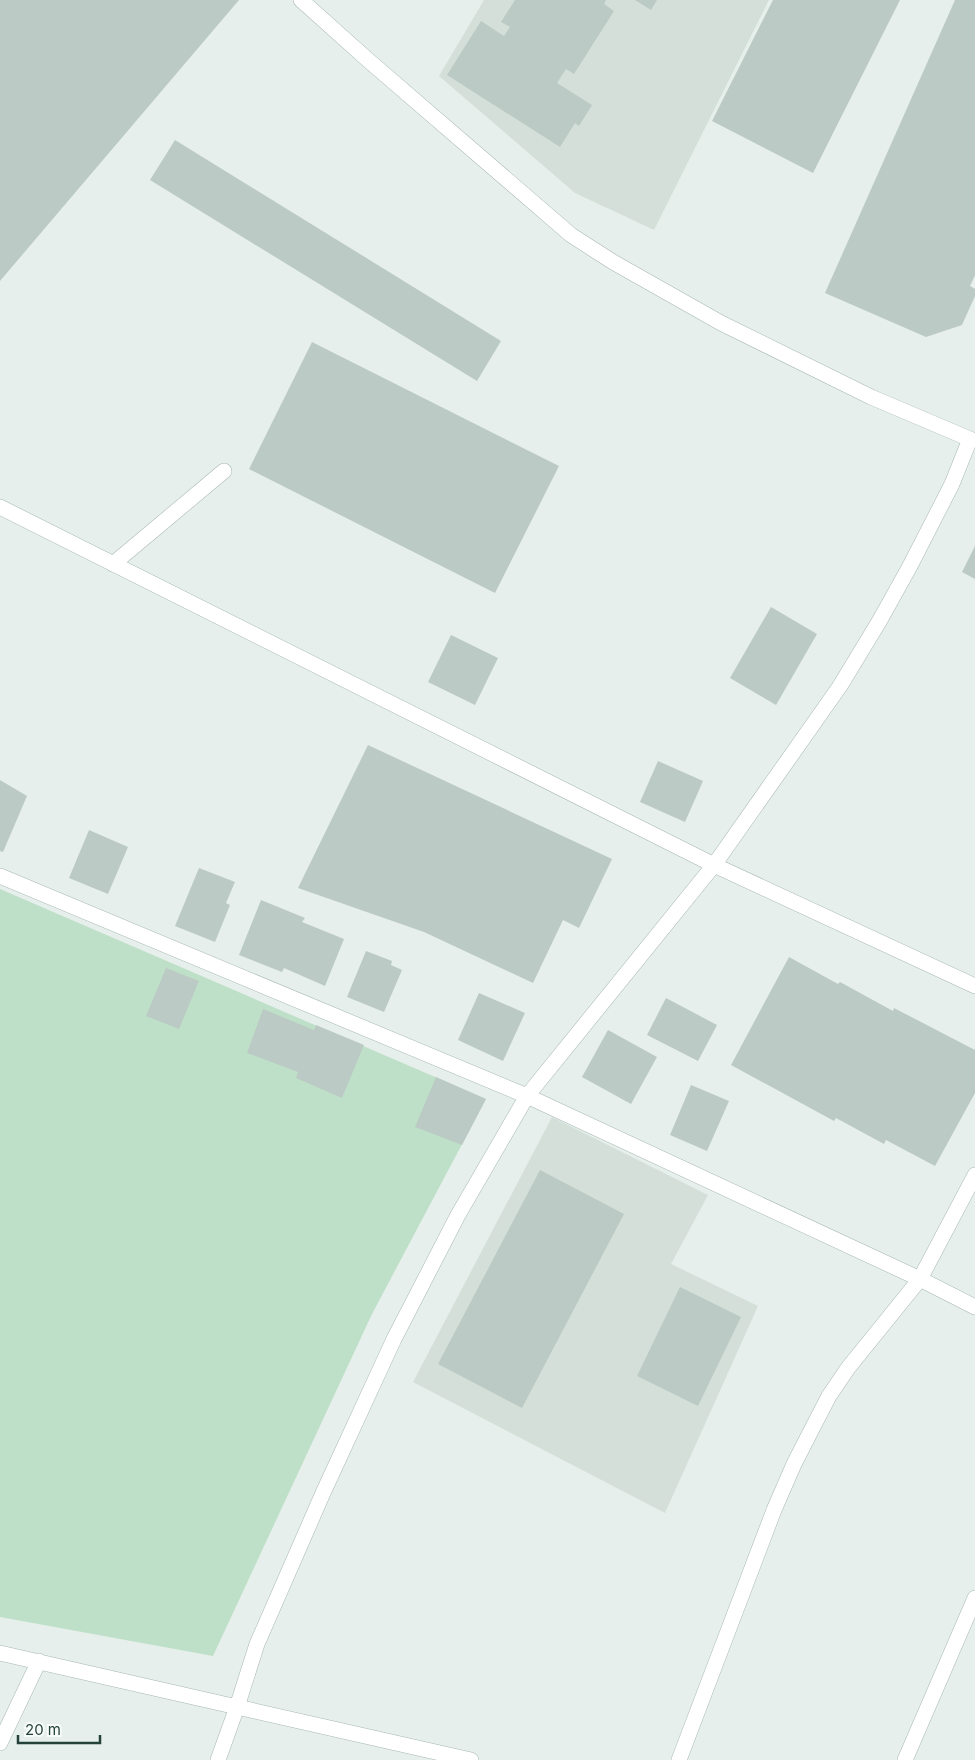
<svg xmlns="http://www.w3.org/2000/svg" width="975" height="1760" font-family="Inter,sans-serif">
	<style>
		.built { fill: #d4dfda }
		.green { fill: #bfe0c8 }
		.building { fill: #bbcac4 }
		.lines { fill: none; stroke-linecap: round; stroke-linejoin: round }
		.service-casing { stroke: #a8b8b2; stroke-width: 16 }
		.minor-casing { stroke: #a8b8b2; stroke-width: 16 }
		.tertiary-casing { stroke: #a8b8b2; stroke-width: 16 }
		.service { stroke: #fff; stroke-width: 15 }
		.minor { stroke: #fff; stroke-width: 15 }
		.tertiary { stroke: #fff; stroke-width: 15 }
	</style>
	<rect width="100%" height="100%" fill="#e6efeb"/>
	<path class="built" d="M484,0H769L654,230L575,193L439,76Z
		M552,1117L708,1195L671,1264L758,1306L665,1513L413,1382Z"/>
	<path class="green" d="M0,889L486,1099L372,1314L213,1656L0,1617Z"/>
	<path class="building" d="M0,0H239L0,281Z
		M515,0H606L604,4L614,11L574,74L566,69L557,83L592,105L579,126L575,123L560,147L447,75L481,21L504,36L510,27L501,22Z
		M635,0H657L651,10Z
		M773,0H900L813,173L712,121Z
		M955,0H975V275L970,286L975,289V296L962,325L926,337L825,293Z
		M175,140L501,341L477,381L150,180Z
		M312,342L559,466L495,593L249,469Z
		M975,546V579L962,572Z
		M771,607L817,634L776,705L730,678Z
		M451,635L498,658L475,705L428,682Z
		M368,745L612,859L579,928L563,920L533,983L424,932L298,888Z
		M658,761L703,781L685,822L640,802Z
		M0,780L27,796L3,852L0,851Z
		M89,830L128,847L108,894L69,878Z
		M199,868L235,882L226,903L230,905L215,942L175,926Z
		M261,900L305,918L302,922L344,939L325,986L284,968L282,972L239,955Z
		M366,951L392,961L391,965L402,970L384,1012L347,997Z
		M789,957L838,984L840,982L893,1011L894,1008L975,1050V1093L935,1166L886,1140L884,1144L836,1118L834,1121L731,1065Z
		M166,968L199,981L179,1029L146,1016Z
		M479,993L525,1013L503,1061L458,1040Z
		M666,998L717,1025L698,1061L647,1035Z
		M263,1009L314,1030L316,1025L364,1045L342,1098L296,1078L298,1072L247,1053Z
		M608,1030L657,1057L631,1104L582,1077Z
		M436,1077L486,1099L462,1145L415,1127Z
		M691,1085L729,1101L707,1151L670,1135Z
		M540,1170L624,1214L522,1408L438,1364Z
		M680,1287L741,1317L698,1406L637,1376Z"/>
	<g class="lines">
		<g class="service-casing">
			<path id="service" d="M113,564L224,471"/>
		</g>
		<g class="minor-casing">
			<path id="minor" d="M0,507L714,865L975,986
				M0,876L527,1096L920,1279L975,1307
				M0,1653L237,1707L257,1644L323,1493L394,1339L458,1215L527,1096L714,865L840,686L880,620L910,566L952,484L970,439L871,397L721,323L613,262L571,235L368,60L301,0
				M0,1743L39,1661
				M679,1760L774,1510L794,1464L815,1423L829,1396L848,1368L920,1279L975,1175
				M905,1760L975,1598"/>
		</g>
		<g class="tertiary-casing">
			<path id="tertiary" d="M218,1760L237,1707L471,1760"/>
		</g>
		<use href="#service" class="service"/>
		<use href="#minor" class="minor"/>
		<use href="#tertiary" class="tertiary"/>
	</g>
	<path d="M18 1735v8h82v-8" fill="none" stroke="#24423a" stroke-width="2.5"/>
	<text x="25" y="1735" font-size="15" fill="#24423a" stroke="#f7fbf9" stroke-width="4" paint-order="stroke">20 m</text>
</svg>
